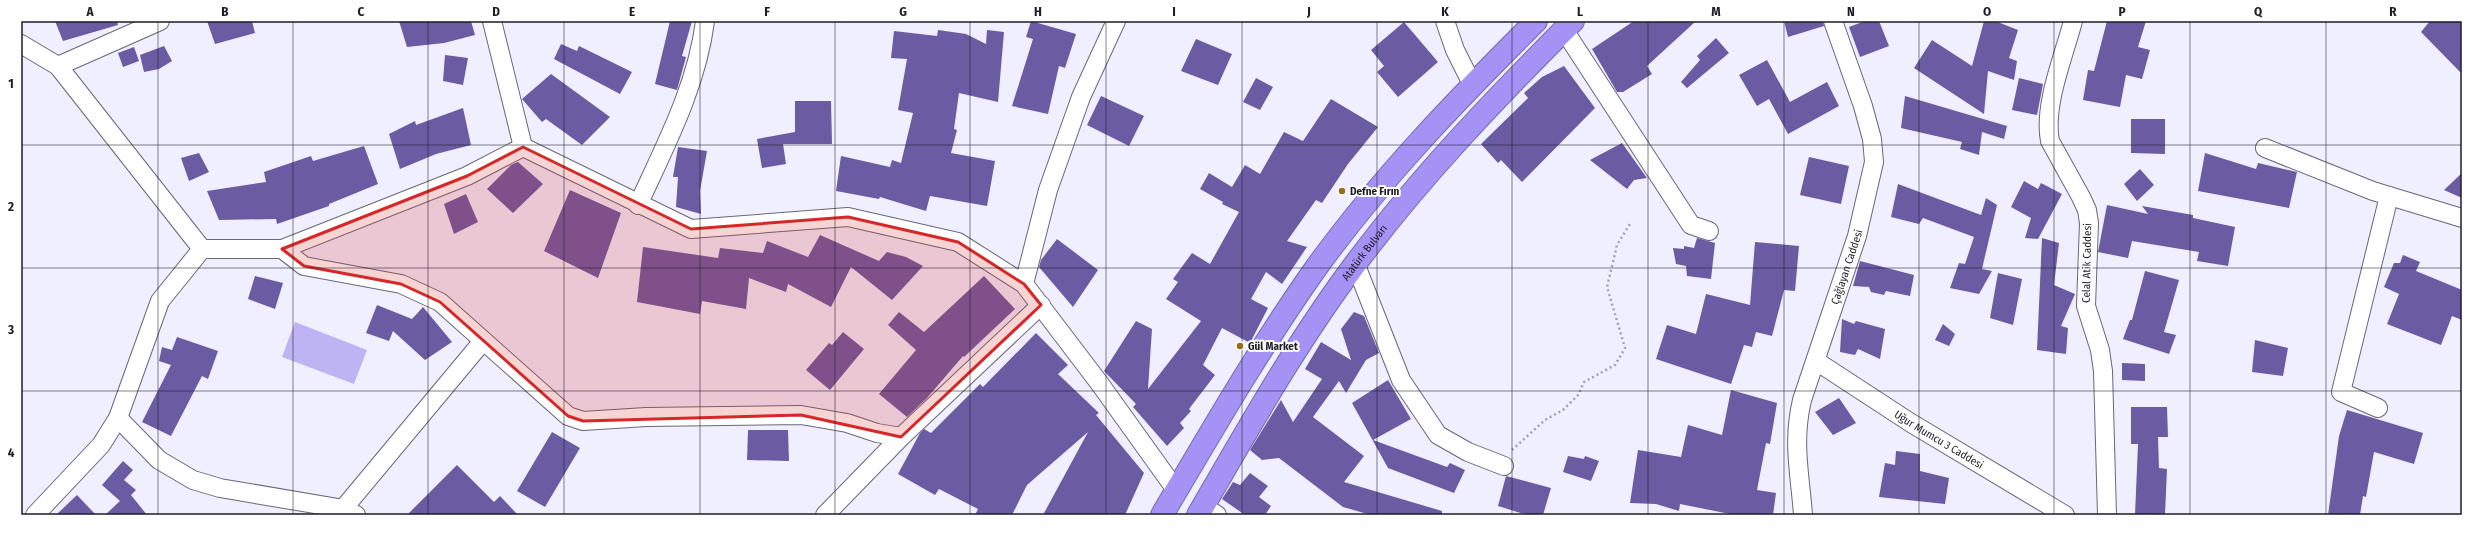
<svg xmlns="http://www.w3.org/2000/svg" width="2483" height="536" font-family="'Fira Sans Condensed',sans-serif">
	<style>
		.water { fill: #beb4f3 }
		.building { fill: #6a5ba2 }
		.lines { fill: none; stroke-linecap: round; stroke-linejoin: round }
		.minor-casing { stroke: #696778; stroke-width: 20 }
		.highway-casing { stroke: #7669ac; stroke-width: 24 }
		.path { stroke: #a2a1ad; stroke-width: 2.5; stroke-dasharray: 2 3; stroke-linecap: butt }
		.minor { stroke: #fff; stroke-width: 18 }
		.highway { stroke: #a592f5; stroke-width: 22 }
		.marked { fill: #d62828; fill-opacity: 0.2; stroke: #d62828; stroke-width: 3; stroke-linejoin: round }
		.grid { fill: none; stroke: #1e1d24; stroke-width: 1; stroke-opacity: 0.55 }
		.poi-dot { fill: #956e18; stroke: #fefefe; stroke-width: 1.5 }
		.labels { text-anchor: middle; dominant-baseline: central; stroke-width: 4; stroke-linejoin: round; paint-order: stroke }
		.poi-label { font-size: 11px; font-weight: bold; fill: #1e1d24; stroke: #fefefe; text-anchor: start }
		.street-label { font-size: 11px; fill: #1e1d24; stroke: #fefefe }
		.neatline { fill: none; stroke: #1e1d24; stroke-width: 1.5 }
		.grid-label { font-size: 13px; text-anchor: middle; font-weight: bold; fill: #1e1d24 }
	</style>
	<rect width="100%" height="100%" fill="#f0efff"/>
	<path class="water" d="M295,322L367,350L354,384L282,357Z"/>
	<path class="building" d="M55,21H117L118,25L63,41Z
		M207,21H252L255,33L215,44Z
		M399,21H471L475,35L444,43L407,47Z
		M670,21H692L682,56L686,57L677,90L655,84Z
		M1031,21L1076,34L1065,68L1059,66L1048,114L1012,106L1033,39L1026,37Z
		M1634,21H1696L1647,66L1652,74L1623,92H1617L1592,49Z
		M1784,21H1823L1824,26L1788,37Z
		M1865,21H1879L1889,46L1860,57L1849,27Z
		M1984,21H1995L2018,30L2009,58L2017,61L2014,80L1988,71L1984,114L1914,68L1932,40L1972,66Z
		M2107,21H2146L2138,47L2150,50L2142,79L2126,75L2120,107L2083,100L2088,70L2094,71Z
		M2430,21H2462V74L2421,32Z
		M1404,22L1438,62L1398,97L1377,72L1384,66L1371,50Z
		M938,30L966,34L986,44L987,30L1004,32L998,102L959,93L954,129L957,130L951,153L995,161L987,206L930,196L926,211L880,197L879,199L836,191L841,156L890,167L892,160L901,163L913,113L898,110L907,59L891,58L894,31L937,36Z
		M1716,38L1729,53L1687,88L1681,82L1700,60L1697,56Z
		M1196,39L1232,54L1218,85L1181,71Z
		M561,44L577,51L579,46L632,72L620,94L554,59Z
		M164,46L172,61L159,69L144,72L140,55Z
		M134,47L139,61L123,67L118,53Z
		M445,55L468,58L463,85L443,81Z
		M1767,60L1790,102L1827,82L1839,106L1788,134L1769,99L1757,106L1739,75Z
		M1564,66L1595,108L1522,182L1501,160L1498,163L1481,144L1528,98L1524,93L1542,77Z
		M551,74L610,117L582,145L546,119L542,122L522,99Z
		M1256,78L1273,87L1260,110L1243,102Z
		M2019,78L2043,84L2037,115L2012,110Z
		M1101,96L1144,116L1129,146L1087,125Z
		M1905,96L2007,126L2004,139L1982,132L1979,155L1960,149L1962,142L1901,128Z
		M1331,99L1378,127L1348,164L1322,203L1316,200L1287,241L1307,247L1282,284L1266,272L1251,299L1268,308L1250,343L1222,328L1203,365L1215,375L1189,409L1191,411L1180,423L1184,428L1167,446L1133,407L1136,404L1104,371L1136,321L1152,329L1148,389L1201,321L1166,299L1178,282L1173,279L1192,253L1210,264L1239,212L1222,204L1223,202L1200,189L1209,173L1232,187L1245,165L1260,174L1284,132L1303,141Z
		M795,101H831L832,144H783L786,164L762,168L757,139L795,132Z
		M463,108L471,145L436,154L400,169L389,134L415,121L416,125Z
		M2131,119H2165V154L2131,153Z
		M1622,143L1647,178L1634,180L1627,189L1590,160Z
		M364,146L378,184L329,204V206L277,224L276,219L219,220L207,191L266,182L264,172L311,156L313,161Z
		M678,147L707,151L700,191L701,214L676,207L678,177H673Z
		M199,153L209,172L189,181L181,158Z
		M2205,153L2256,169L2258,163L2297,172L2289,208L2198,191Z
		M1809,157L1849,166L1841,204L1800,195Z
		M518,162L543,184L513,213L487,189L511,165Z
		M2140,169L2154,185L2137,201L2124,184Z
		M2462,173V198L2444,190Z
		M2024,181L2038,189L2041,183L2062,194L2038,239L2025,238L2031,218L2011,207Z
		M1898,184L1981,215L1986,198L1997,205L1982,269L1992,271L1979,294L1950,288L1959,263L1965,264L1974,237L1923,218L1919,224L1891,217Z
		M570,190L621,213L598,278L544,251Z
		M466,194L478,222L454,234L444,204Z
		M2107,205L2148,214L2142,206L2193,215V218L2235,227L2228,266L2197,261L2199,252L2132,241L2128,258L2098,252Z
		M820,235L879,261L887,252L906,257L923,266L892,300L851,267L831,307L788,284L786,292L749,278L746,309L702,301L700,314L637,302L643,247L718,258L720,248L763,253L767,241L808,257Z
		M1697,238L1715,243L1711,279L1687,276L1686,266L1676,264L1673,248L1684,249V246L1694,248Z
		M2042,238L2059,243L2054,285L2075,294L2061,326L2068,328L2066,354L2037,350Z
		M1057,239L1098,270L1073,307L1039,267L1041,260Z
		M1755,242L1799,246L1795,291L1784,290L1772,336L1756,332L1752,347L1744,345L1731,384L1656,359L1667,325L1696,334L1706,294L1750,305Z
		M2403,255L2420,262L2416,271L2462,290V320L2452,316L2441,345L2387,324L2399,294L2384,287L2394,263H2400Z
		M1860,261L1914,275L1910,296L1886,291L1884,295L1871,292L1869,287L1853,286Z
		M2145,271L2179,280L2164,332L2176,335L2169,354L2123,339L2130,320H2132Z
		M1998,273L2022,279L2013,325L1990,318Z
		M255,276L283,283L275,309L248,299Z
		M984,276L1015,309L964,357L963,356L927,398L907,417L879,394L916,350L888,325L899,312L924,332Z
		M377,305L412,319L423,307L452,342L425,360L393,331L389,341L366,333Z
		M1354,312L1364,316L1379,353L1366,360L1346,393L1339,381L1313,417L1364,456L1344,482L1442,511V515H1371L1343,507L1279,458L1262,460L1250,450L1281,400L1293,422L1322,379L1305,369L1321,342L1351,360L1341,329Z
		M1842,319L1854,324L1856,321L1885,329L1880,359L1858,349L1855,355L1840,352Z
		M1943,324L1955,334L1949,346L1935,340Z
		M843,332L864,349L830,390L806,370L829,343L832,345Z
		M1036,333L1068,365L1058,374L1099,413L1096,415L1144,473L1125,515H1043L1088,432L1027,485L1012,515H975L978,509L939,489L935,495L898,474L920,433L924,429L931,433L980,384L983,387Z
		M177,337L218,351L208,379L202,376L171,436L142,422L171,365L159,361L162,347L172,350Z
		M2255,340L2288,348L2283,376L2252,372Z
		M2122,363L2145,364V381L2122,380Z
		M1388,380L1411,419L1373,440L1447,467L1450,463L1465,470L1454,493L1388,468L1352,403Z
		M1731,390L1777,403L1770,444L1766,443L1757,490L1776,493L1773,515H1735L1680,504L1679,511L1656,504L1630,503L1638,450L1681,457L1688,425L1722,435Z
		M1839,398L1856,423L1833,435L1815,412Z
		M2131,407H2167L2168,437H2158L2159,468L2167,469L2165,515H2135L2138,444H2131Z
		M2347,410L2423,433L2414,464L2374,452L2366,497L2363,496L2360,515H2328L2339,436Z
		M748,430H788L789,461L747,460Z
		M552,432L580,448L545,507L517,491Z
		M1896,451L1920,454V471L1949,478L1945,504L1879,497L1885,463L1895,465Z
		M1568,456L1584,459L1585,456L1599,461L1591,481L1563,472Z
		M123,461L133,470L124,480L136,490L131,495L147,515H105L120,501L102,485Z
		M457,465L494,502L500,496L518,515H407Z
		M1250,473L1268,486L1259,497L1271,506L1265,515H1245L1222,499L1233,482L1240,485Z
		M1506,476L1551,488L1543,515H1527L1498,506Z
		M77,495L96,515H56Z"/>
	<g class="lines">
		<g class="minor-casing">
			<g id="minor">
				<path d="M492,21L523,147"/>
				<path d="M1445,21L1455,50L1472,84"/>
				<path d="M2073,21C2064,56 2043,105 2050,141L2081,197L2087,210L2089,223L2086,306L2100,350L2103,371L2107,515"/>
				<path d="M1564,30L1691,225L1709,231"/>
				<path d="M21,44L58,66L202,249"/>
				<path d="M58,66L160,21"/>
				<path d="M2265,148L2373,191L2462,218"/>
				<path d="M638,205C665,146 697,86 705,21"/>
				<path d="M282,249L304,266L401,284L440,302L568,416L583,421L646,417L801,415L847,423L877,433L901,437"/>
				<path d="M1355,263L1401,380L1438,435L1468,452L1504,466"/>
				<path d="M1024,284L1048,190L1081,97L1116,21"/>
				<path id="s1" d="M1816,361L1911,423L2065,515"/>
				<path d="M2378,408L2341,392L2389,196"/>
				<path d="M118,418L159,460L193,480L220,488L344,509L356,515"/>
				<path d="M1203,506L1217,515"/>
				<path d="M35,515L101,445L118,418L160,301L202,249H282L467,176L523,147L691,229L848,217L958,242L1024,284L1100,384L1176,490"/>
				<path d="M338,515L483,341"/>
				<path d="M825,515L901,437L1041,305"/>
				<path id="s2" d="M1803,515C1800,473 1792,443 1802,400L1857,236L1874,162L1872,139L1863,106L1833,21"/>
			</g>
		</g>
		<g class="highway-casing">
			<g id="highway">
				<path d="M1162,515C1211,432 1260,347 1316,268C1381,178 1458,99 1536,21"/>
				<path id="s3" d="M1198,515C1248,429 1296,343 1356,263C1421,176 1496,98 1573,21"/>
			</g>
		</g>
		<path class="path" d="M1512,450L1545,420L1563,410L1578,395L1584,382L1615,365L1625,348L1607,287L1617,245L1630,224"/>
		<use href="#minor" class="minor"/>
		<use href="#highway" class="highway"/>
	</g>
	<path class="marked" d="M523,147L691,229L848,217L958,242L1024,284L1041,305L901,437L801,415L583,421L568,416L440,302L401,284L304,266L282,249L467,176Z"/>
	<path class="grid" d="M158,21V515M293,21V515M428,21V515M564,21V515M700,21V515M835,21V515M970,21V515M1106,21V515M1242,21V515M1377,21V515M1512,21V515M1648,21V515M1784,21V515M1919,21V515M2054,21V515M2190,21V515M2326,21V515M21,145H2462M21,268H2462M21,391H2462"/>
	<g class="poi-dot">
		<circle cx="1342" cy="191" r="4"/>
		<circle cx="1240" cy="346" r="4"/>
	</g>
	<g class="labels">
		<g class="poi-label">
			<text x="1350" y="191">Defne Fırın</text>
			<text x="1248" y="346">Gül Market</text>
		</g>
		<g class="street-label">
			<text stroke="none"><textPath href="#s3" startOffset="311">Atatürk Bulvarı</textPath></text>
			<text transform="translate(2087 263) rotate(-89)">Celal Atik Caddesi</text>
			<text stroke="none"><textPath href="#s2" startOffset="256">Çağlayan Caddesi</textPath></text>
			<text stroke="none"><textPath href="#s1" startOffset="146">Uğur Mumcu 3 Caddesi</textPath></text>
		</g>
	</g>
	<rect width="2483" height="536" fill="none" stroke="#fefefe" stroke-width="44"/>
	<rect x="22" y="22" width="2439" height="492" class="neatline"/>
	<g class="grid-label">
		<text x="90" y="16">A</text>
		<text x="225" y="16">B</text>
		<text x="361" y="16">C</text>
		<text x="496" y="16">D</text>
		<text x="632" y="16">E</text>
		<text x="767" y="16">F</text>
		<text x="903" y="16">G</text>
		<text x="1038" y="16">H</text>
		<text x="1174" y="16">I</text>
		<text x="1309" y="16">J</text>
		<text x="1445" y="16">K</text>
		<text x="1580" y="16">L</text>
		<text x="1716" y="16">M</text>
		<text x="1851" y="16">N</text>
		<text x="1987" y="16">O</text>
		<text x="2122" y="16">P</text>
		<text x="2258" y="16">Q</text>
		<text x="2393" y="16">R</text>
		<text x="11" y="88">1</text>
		<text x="11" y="211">2</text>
		<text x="11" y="334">3</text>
		<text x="11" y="457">4</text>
	</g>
</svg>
